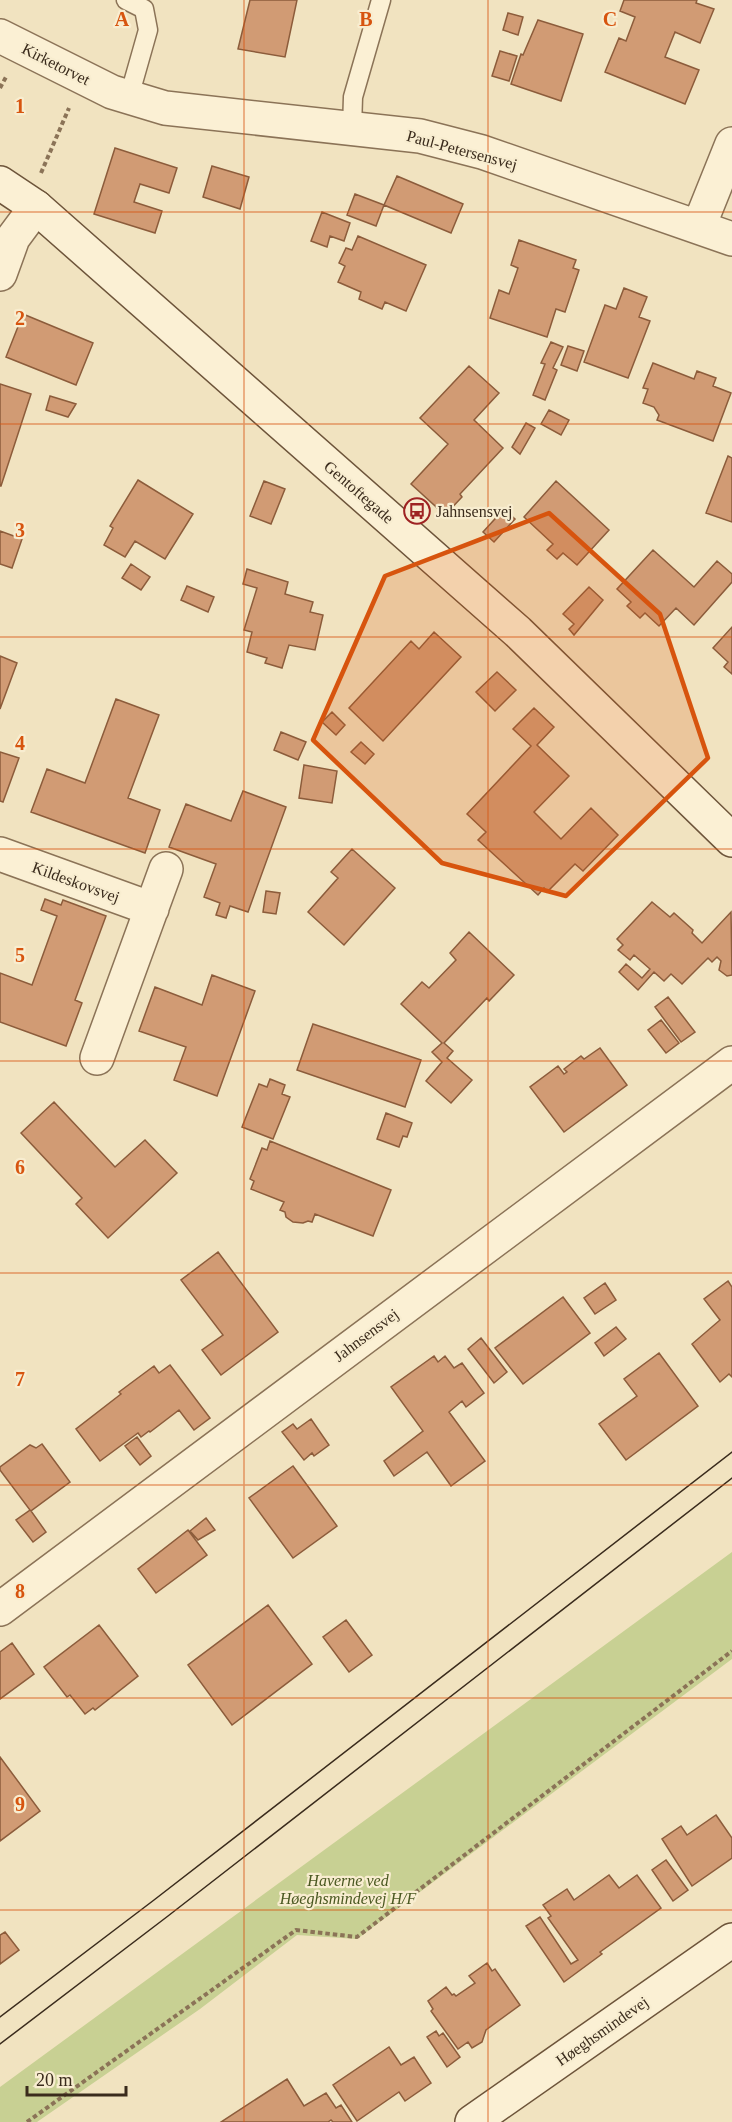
<svg xmlns="http://www.w3.org/2000/svg" width="732" height="2122" font-family="Georgia,serif">
	<style>
		.green { fill: #c8d093 }
		.building { fill: #d19b74; stroke: #8c5c3b; stroke-width: 1.5 }
		.lines { fill: none; stroke-linecap: round; stroke-linejoin: round }
		.lane-casing { stroke: #8b7357; stroke-width: 21 }
		.street-casing { stroke: #8b7357; stroke-width: 36 }
		.secondary-casing { stroke: #6d543a; stroke-width: 36 }
		.path { stroke: #8b7357; stroke-width: 4; stroke-dasharray: 4.5 3; stroke-linecap: butt }
		.lane { stroke: #fbf0d4; stroke-width: 18 }
		.street { stroke: #fbf0d4; stroke-width: 33 }
		.secondary { stroke: #fbf0d4; stroke-width: 33 }
		.tram { stroke: #3a2b1c; stroke-width: 1.5 }
		.marked { fill: #d7540e; fill-opacity: 0.2; stroke: #d7540e; stroke-width: 4.5; stroke-linejoin: round }
		.grid { fill: none; stroke: #d7540e; stroke-width: 1.5; stroke-opacity: 0.55 }
		.labels { text-anchor: middle; dominant-baseline: central; stroke-width: 4.5; stroke-linejoin: round; paint-order: stroke }
		.street-label { font-size: 16px; fill: #3a2b1c; stroke: #f8edd0 }
		.poi-label { font-size: 16px; fill: #3a2b1c; stroke: #f8edd0; text-anchor: start }
		.park-label { font-size: 16px; font-style: italic; fill: #4a5821; stroke: #f8edd0 }
		.grid-label { font-size: 20px; text-anchor: middle; font-weight: bold; fill: #d7540e; stroke: #f8edd0; stroke-width: 4.5; stroke-linejoin: round; paint-order: stroke }
	</style>
	<rect width="100%" height="100%" fill="#f1e3c0"/>
	<path class="green" d="M732,1552V1659L357,1939L297,1935L200,2009L37,2122H0V2087Z"/>
	<path class="building" d="M250,0H297L285,57L238,49Z
		M624,0H697L696,3L714,9L700,43L675,32L665,57L699,70L685,104L605,72L619,38L626,41L635,17L620,11Z
		M508,13L523,17L518,35L503,30Z
		M538,20L583,34L561,101L511,84L521,54L523,55Z
		M500,51L517,56L509,81L492,76Z
		M115,148L177,168L169,193L140,184L134,202L162,211L155,233L94,214Z
		M212,166L249,177L240,209L203,197Z
		M397,176L463,204L451,233L384,205Z
		M355,194L384,205L376,226L347,215Z
		M322,212L350,223L344,241L330,236L327,247L311,241Z
		M358,236L426,265L406,311L385,302L382,309L359,299L361,292L338,282L345,266L339,263L346,248L352,250Z
		M519,240L576,260L573,268L579,270L565,312L556,309L547,337L490,318L499,290L509,294L518,268L511,265Z
		M624,288L647,297L639,317L650,321L628,378L584,362L605,305L616,309Z
		M23,314L93,343L76,385L6,357Z
		M551,342L563,347L553,368L557,370L545,400L533,395L545,364L541,363Z
		M568,346L584,351L577,371L561,365Z
		M653,363L694,379L697,371L716,378L713,386L731,393L713,441L657,420L659,415L654,407L643,403L648,389L643,388Z
		M469,366L499,393L474,420L503,448L460,494L462,497L445,515L411,484L448,444L420,418Z
		M0,384L31,394L1,486H0Z
		M50,396L76,404L68,417L46,410Z
		M549,410L569,420L561,435L541,424Z
		M526,423L535,428L520,454L512,447Z
		M728,456L732,458V522L706,513Z
		M138,480L193,514L165,559L135,541L125,557L104,545L113,528L110,526Z
		M264,481L285,489L271,524L250,516Z
		M556,481L609,530L577,565L563,553L557,559L547,550L553,544L524,517Z
		M504,509L515,519L494,542L483,532Z
		M0,531L22,539L12,568L0,564Z
		M653,550L694,587L717,561L732,574V582L694,625L676,608L659,626L645,613L640,618L627,606L631,602L617,589Z
		M131,564L150,577L141,590L122,578Z
		M247,569L288,582L285,594L313,602L310,612L323,615L315,650L289,645L282,668L265,663L267,658L247,652L252,632L244,630L257,588L243,584Z
		M187,586L214,597L208,612L181,600Z
		M589,587L603,600L574,635L569,629L574,624L563,614Z
		M732,627V674L724,667L728,662L713,648Z
		M434,632L461,657L383,741L349,708L411,641L419,649Z
		M0,656L17,663L0,709Z
		M497,672L516,690L495,711L476,692Z
		M116,699L159,715L128,798L160,810L145,853L31,812L47,769L85,783Z
		M534,708L554,727L537,745L569,776L534,812L561,839L591,808L618,835L583,871L575,864L547,892L544,888L538,895L478,840L486,832L467,814L531,746L513,729Z
		M332,712L345,725L336,735L322,722Z
		M281,732L306,742L298,760L274,750Z
		M361,742L374,754L365,764L351,752Z
		M0,752L19,758L3,802L0,801Z
		M304,765L337,771L332,803L299,798Z
		M243,791L286,807L248,912L230,906L226,918L216,915L220,903L204,897L216,864L169,847L186,804L231,821Z
		M352,849L395,888L344,945L308,912L338,878L331,872Z
		M266,891L280,893L276,914L263,912Z
		M45,899L61,905L63,900L106,916L75,1000L82,1003L66,1046L0,1022V973L32,985L57,916L41,910Z
		M652,902L670,917L674,913L693,930L692,933L702,943L731,912L732,975L727,976L719,970L721,961L717,957L712,962L708,958L682,984L671,974L664,981L654,972L638,990L619,972L626,964L642,978L650,969L634,955L630,960L618,950L623,945L617,939Z
		M469,932L514,975L489,1001L487,998L444,1043L453,1051L447,1058L472,1080L451,1103L426,1081L442,1062L432,1052L442,1043L401,1004L422,982L429,988L456,960L450,953Z
		M212,975L255,991L217,1096L174,1080L186,1047L139,1031L155,987L202,1005Z
		M668,997L695,1032L681,1042L655,1007Z
		M661,1020L679,1043L666,1053L648,1030Z
		M313,1024L421,1060L405,1107L297,1070Z
		M600,1048L627,1085L564,1132L530,1087L558,1066L564,1074L567,1072L564,1069L581,1056L584,1059Z
		M270,1079L285,1085L282,1094L290,1097L273,1139L242,1127L259,1084L267,1087Z
		M54,1102L115,1167L145,1140L177,1173L108,1238L76,1204L82,1198L21,1133Z
		M386,1113L412,1123L407,1137L403,1136L399,1147L377,1139Z
		M270,1141L391,1190L373,1236L315,1214L312,1222L308,1221L303,1223L293,1222L286,1217L285,1212L280,1210L284,1202L251,1189L254,1181L250,1179L262,1148L267,1150Z
		M218,1252L278,1332L221,1375L202,1350L223,1335L181,1280Z
		M728,1281L732,1287V1377L729,1374L720,1382L692,1344L720,1320L704,1299Z
		M605,1283L616,1300L595,1314L584,1298Z
		M563,1297L590,1333L523,1384L495,1348Z
		M616,1327L626,1339L604,1356L595,1343Z
		M481,1338L507,1372L494,1383L468,1349Z
		M659,1353L698,1406L626,1460L599,1424L637,1396L624,1379Z
		M434,1356L438,1362L445,1356L454,1368L462,1363L484,1393L466,1407L462,1401L449,1412L485,1461L451,1486L427,1452L394,1476L384,1461L423,1431L391,1387Z
		M170,1365L210,1418L194,1430L179,1410L150,1432L149,1431L141,1437L138,1433L100,1461L76,1429L121,1394L119,1392L154,1366L159,1373Z
		M311,1419L329,1445L314,1456L312,1453L304,1460L282,1432L293,1424L297,1429Z
		M137,1437L151,1456L140,1465L125,1446Z
		M42,1444L70,1482L31,1511L46,1532L33,1542L16,1520L30,1510L0,1470V1467L30,1445L36,1448Z
		M293,1466L337,1526L293,1558L249,1498Z
		M206,1518L215,1530L198,1540L190,1531Z
		M188,1530L207,1555L156,1593L138,1569Z
		M268,1605L312,1664L232,1725L188,1665Z
		M346,1620L372,1655L349,1672L323,1637Z
		M99,1625L138,1676L95,1710L93,1708L85,1714L70,1695L67,1697L44,1667Z
		M12,1643L34,1674L0,1699V1652Z
		M0,1757L40,1811L0,1841Z
		M716,1815L732,1838V1858L692,1886L662,1839L681,1826L687,1835Z
		M666,1860L688,1890L673,1901L652,1870Z
		M609,1875L619,1888L637,1875L661,1908L600,1952L602,1954L564,1982L526,1926L540,1917L571,1964L578,1960L548,1918L551,1916L543,1905L567,1889L574,1900Z
		M5,1932L19,1950L0,1964V1935Z
		M487,1963L492,1971L495,1969L520,2005L486,2030L482,2042L472,2048L468,2042L458,2049L431,2011L433,2009L428,2001L446,1987L452,1995L454,1994L456,1996L475,1983L469,1976Z
		M436,2031L439,2036L443,2033L460,2057L447,2067L427,2037Z
		M389,2047L401,2065L414,2057L431,2083L405,2101L399,2092L357,2121L333,2085Z
		M287,2079L304,2106L326,2093L336,2108L341,2105L352,2122H333L331,2120L328,2122H221Z"/>
	<g class="lines">
		<g class="lane-casing">
			<path id="lane" d="M126,0L144,9L148,30L129,97
				M352,128L353,97L381,0"/>
		</g>
		<g class="street-casing">
			<path id="street" d="M0,36L112,92L165,108L420,136L482,152L732,239
				M699,226L732,144
				M0,274L13,238L36,207
				M0,854L152,909
				M97,1058L166,869
				M0,1609L732,1063"/>
		</g>
		<g class="secondary-casing">
			<path id="secondary" d="M0,183L36,207L518,632L732,840
				M472,2122L732,1940"/>
		</g>
		<path class="path" d="M0,88L6,77
			M41,173L69,108
			M27,2122L296,1930L357,1937L732,1651"/>
		<use href="#lane" class="lane"/>
		<use href="#street" class="street"/>
		<use href="#secondary" class="secondary"/>
		<path class="tram" d="M0,2017L154,1900L732,1452
			M0,2044L168,1916L732,1478"/>
	</g>
	<path class="marked" d="M549,513L660,614L708,758L566,896L442,863L313,740L385,576Z"/>
	<path class="grid" d="M244,0V2122M488,0V2122M0,212H732M0,424H732M0,637H732M0,849H732M0,1061H732M0,1273H732M0,1485H732M0,1698H732M0,1910H732"/>
	<defs>
		<g id="bus-ring" transform="scale(1.35)"><circle r="9.5" fill="#f8edd0" stroke="#9e2323" stroke-width="1.5"/><path d="M-5-6H5V4H4V6H2V4H-2V6H-4V4H-5ZM-3.5-4V0h7V-4ZM-3.5 1.2v1.5H-2V1.2ZM2 1.2v1.5H3.5V1.2Z" fill="#9e2323"/></g>
	</defs>
	<g fill-rule="evenodd">
		<use href="#bus-ring" x="417" y="511"/>
	</g>
	<g class="labels">
		<g class="street-label">
			<text transform="translate(56 64) rotate(27)">Kirketorvet</text>
			<text transform="translate(462 150) rotate(15)">Paul-Petersensvej</text>
			<text transform="translate(359 492) rotate(41)">Gentoftegade</text>
			<text transform="translate(76 882) rotate(20)">Kildeskovsvej</text>
			<text transform="translate(366 1335) rotate(-37)">Jahnsensvej</text>
			<text transform="translate(602 2031) rotate(-35)">Høeghsmindevej</text>
		</g>
		<g class="poi-label">
			<text x="436" y="511">Jahnsensvej</text>
		</g>
		<g class="park-label">
			<text x="348" y="1880">Haverne ved<tspan x="348" dy="18">Høeghsmindevej H/F</tspan></text>
		</g>
	</g>
	<g class="grid-label">
		<text x="122" y="26">A</text>
		<text x="366" y="26">B</text>
		<text x="610" y="26">C</text>
		<text x="20" y="113">1</text>
		<text x="20" y="325">2</text>
		<text x="20" y="537">3</text>
		<text x="20" y="750">4</text>
		<text x="20" y="962">5</text>
		<text x="20" y="1174">6</text>
		<text x="20" y="1386">7</text>
		<text x="20" y="1598">8</text>
		<text x="20" y="1811">9</text>
	</g>
	<path d="M27 2086v9h99v-9" fill="none" stroke="#3a2b1c" stroke-width="3"/>
	<text x="36" y="2086" font-size="18" fill="#3a2b1c" stroke="#f8edd0" stroke-width="4.5" paint-order="stroke">20 m</text>
</svg>
